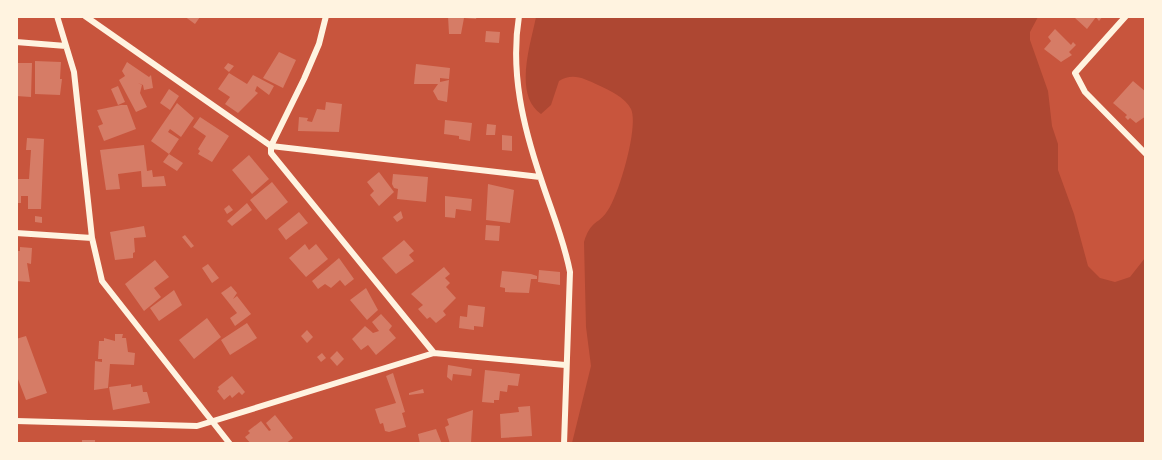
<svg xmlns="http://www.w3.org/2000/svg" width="1162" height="460" font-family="Helvetica,sans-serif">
	<rect width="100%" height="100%" fill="#c8553d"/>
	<path fill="#ae4732" d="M536 17H1038L1030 32V40L1048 91 1052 126 1058 144V170L1074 214 1088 266 1100 278 1115 282 1130 277 1145 258V443H572L591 366 586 327 584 242C591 219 599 225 608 210 619 194 639 126 631 109 625 97 609 90 598 85 585 79 573 72 559 81L551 105 541 114C513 95 531 43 536 17Z"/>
	<path fill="#d67c66" d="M184 16H199L200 17 195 24Z
		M448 16H477L476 19 464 18 461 34H449Z
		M1077 16H1103L1099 21 1096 17 1087 29 1075 18Z
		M1055 29 1071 45 1073 42 1076 45 1069 52 1072 55 1061 62 1044 49 1051 41 1048 37Z
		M486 31 500 32 499 43 485 42Z
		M279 52 296 60 283 88 263 78Z
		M35 61 61 62 60 79H62L60 95 35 94Z
		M127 62 149 77 151 75 153 88 144 90 143 85 138 83 142 85 140 93 147 107 136 112 119 80 125 76 122 71Z
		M16 63H32L31 97 16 96Z
		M228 63 234 66 229 72 224 68Z
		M416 64 450 68 449 79 440 78V82L449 80 447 102 438 100 433 91 438 84H414Z
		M229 73 247 84 253 75 274 86 269 95 257 86 255 91 258 93 238 113 225 104 230 97 218 89Z
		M1133 81 1146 92V116L1136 123 1130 118 1128 120 1125 117 1127 115 1113 103Z
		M118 86 125 102 118 105 111 89Z
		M169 89 179 96 170 110 160 103Z
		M326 102 342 104 339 132 298 131 299 117 308 118 307 121 312 122 317 109 325 110Z
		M177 103 194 118 181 137 170 129 168 132 179 139 169 154 183 163 177 171 163 162 169 154 151 141Z
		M121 105H127L136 129 104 141 98 126 103 124 97 110Z
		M200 117 229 136 212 162 198 154 200 151 198 149 206 136 193 127Z
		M445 120 472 123 470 141 459 139V136L444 134Z
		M487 124 496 125 495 135H486Z
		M502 135 512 136V151L502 150Z
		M27 138 44 139 41 209H28V196H21V203H16V179H29L31 150H26Z
		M144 145 147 171 152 170 153 177 164 176 166 186 142 187 141 171 118 174 120 189 106 190 100 150Z
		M249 155 269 179 252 194 232 170Z
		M379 172 394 192 379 206 370 195 374 191 367 182Z
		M393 174 428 177 426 202 397 199 398 189 394 188 392 184Z
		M272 182 288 202 266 220 250 200Z
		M488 184 514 190 510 223 486 220Z
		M445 196 472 199 471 211 456 209 455 218 445 217Z
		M247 203 252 210 232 226 227 221Z
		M229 205 233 210 227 214 224 209Z
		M401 211 403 218 397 222 393 217Z
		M299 212 308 223 286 240 278 229Z
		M35 216 42 217V223L35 222Z
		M486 225 500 226 499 241 485 240Z
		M144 226 146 237 134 238 135 252 133 253V258L115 260 110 232Z
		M185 235 194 246 191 248 182 237Z
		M404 240 414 251 409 255 414 261 396 274 382 258Z
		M305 244 309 250 316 244 328 259 306 277 289 258Z
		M20 247 32 248 31 264 27 263 30 282 16 281V251H20Z
		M339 258 354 279 345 286 340 280 331 288 325 284 318 289 312 281Z
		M155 260 169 277 154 288 161 297 144 311 125 284Z
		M208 264 219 278 212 283 202 268Z
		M444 267 450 274 445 278 450 283 446 287 456 298 443 311 446 315 436 323 430 317 427 319 418 309 423 305 411 294Z
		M539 270 560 272V285L538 282Z
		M502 271 531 274 537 276V279H531L529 293 505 292V288L500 287Z
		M231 286 237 293 233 299 237 296 251 314 235 326 230 318 237 313 221 293Z
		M366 288 378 310 367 320 350 300Z
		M174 290 182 305 159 321 150 308Z
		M468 305 485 307 483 327 474 326V330L459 328 460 316 467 317Z
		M381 314 392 326 389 330 396 338 376 355 368 345 361 350 352 339 365 326 373 333 379 331 372 322Z
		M207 318 221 337 194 359 179 340Z
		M247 323 257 338 230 355 221 340Z
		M307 330 313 337 307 343 301 336Z
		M115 334H123L122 338H126L128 352 135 353 134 365 110 364 108 388 94 390 95 361 102 362V359H98L99 341H104V338L115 341Z
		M26 336 47 393 26 400 16 374V339Z
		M337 351 344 359 337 366 330 358Z
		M322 353 326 358 321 362 317 357Z
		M448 365 472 369 471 376 453 374 452 381 447 377Z
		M485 370 520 374 518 386 508 385 507 392 500 391 499 400H494V403L482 402Z
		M393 373 405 412 402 413 406 427 389 432 385 431 383 423 380 424 375 409 396 403 386 376Z
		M232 376 245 392 242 395 239 392 232 398 230 395 224 400 217 391 219 389 218 387Z
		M131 384V387L142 385 143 392H147L150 403 113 410 109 387Z
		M423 389 424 393 409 395V393Z
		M530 406 532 436 501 438 500 414 519 412 518 407Z
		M473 410 471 443 450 444 445 427 449 425 447 419Z
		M275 415 293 438 285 444H251L245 437 250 433 248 431 261 421 269 431 271 430 266 423Z
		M436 429 442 444H420L418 434Z
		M82 440H95V444H82Z"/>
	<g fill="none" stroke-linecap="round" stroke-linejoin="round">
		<path stroke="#fff3e0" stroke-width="6" d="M57 16 74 72 92 238 102 281 230 444
			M85 16 271 146 540 177
			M326 16 319 44 304 79 271 146V153L434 353
			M519 16C510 72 523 126 541 179 551 210 564 240 570 272L564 444
			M1126 16 1075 73 1085 92 1146 154
			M16 42 66 46
			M16 233 92 238
			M16 421 197 426 434 353 565 365"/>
	</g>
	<rect width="1162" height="460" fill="none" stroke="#fff3e0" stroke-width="36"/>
</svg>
